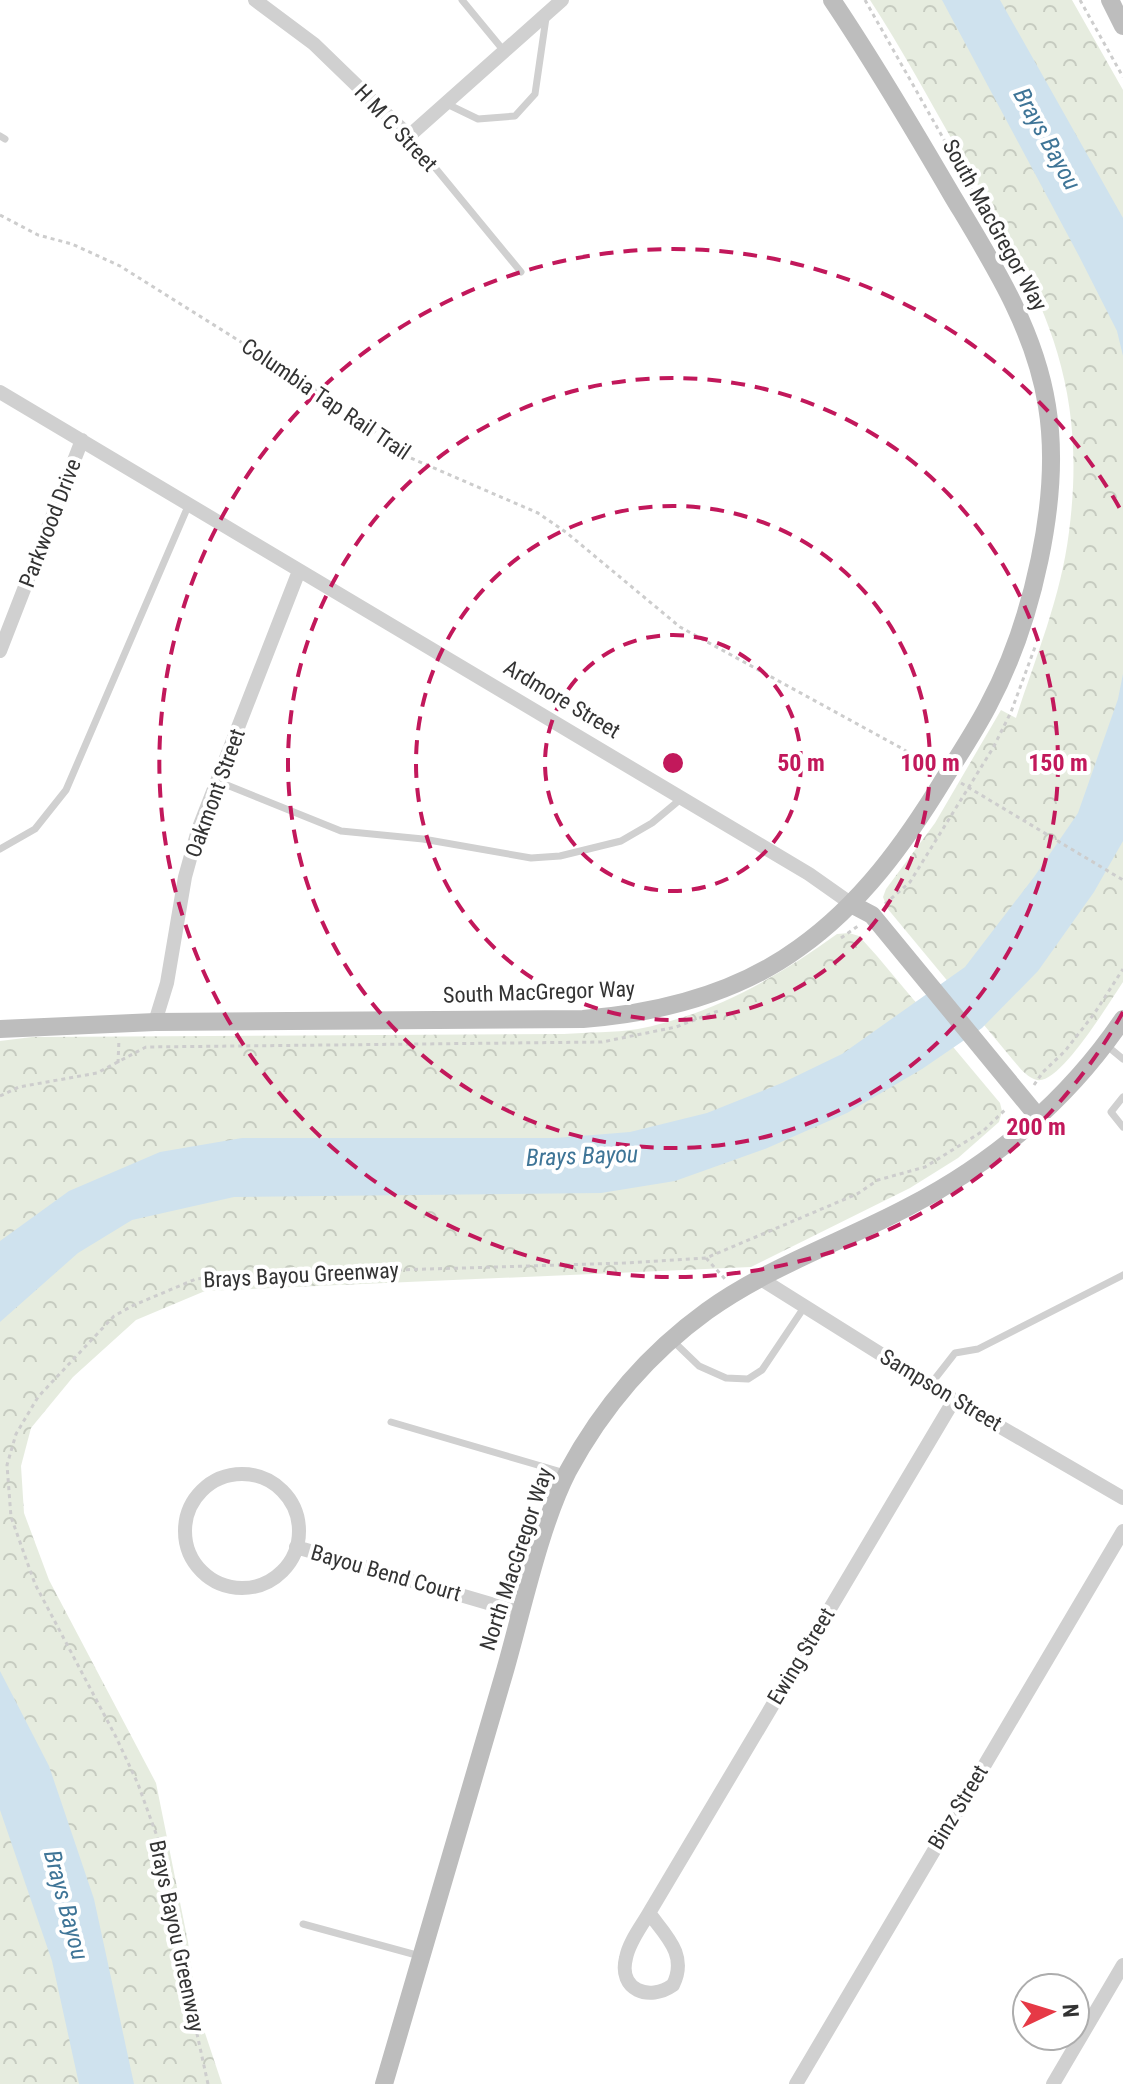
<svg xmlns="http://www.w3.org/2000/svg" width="1123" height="2084" font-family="'Roboto Condensed',sans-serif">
	<defs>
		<pattern id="forest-crowns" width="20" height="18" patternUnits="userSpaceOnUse" patternTransform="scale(2)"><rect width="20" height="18" fill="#e6ecdf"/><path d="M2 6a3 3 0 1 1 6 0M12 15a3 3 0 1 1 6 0" fill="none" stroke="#c6cbc0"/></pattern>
	</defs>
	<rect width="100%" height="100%" fill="#fff"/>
	<path fill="url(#forest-crowns)" d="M870 0H1072L1123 90V982C1110 1001 1060 1085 1037 1080 1027 1078 1019 1067 1013 1060L887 908 883 897 886 889 935 823 1001 710 1016 718C1036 656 1061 597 1069 532 1090 370 1035 286 959 152 930 101 902 49 870 0Z
		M849 933 859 936 877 956 1000 1103 1002 1111 999 1122 958 1158 910 1188 751 1267 205 1291 136 1320 73 1377 31 1428 21 1466 24 1513 49 1580 156 1783 188 1942 197 2009 222 2084H0V1041L32 1037 564 1034C588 1032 614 1033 638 1029 711 1015 778 977 837 934Z"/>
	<path fill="#cfe2ee" d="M942 0H1000L1123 218V356L1117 331 1079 256Z
		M1123 674V841L1094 892 1038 971 982 1028 922 1069 847 1113 765 1149 675 1181 601 1193 234 1197 132 1220 78 1253 0 1322V1241L69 1191 160 1152 242 1138H556L630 1132 707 1113 782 1083 842 1054 965 967 1034 877 1078 813 1118 699Z
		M0 1671 49 1766 94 1899 134 2084H79L52 1961 0 1810Z"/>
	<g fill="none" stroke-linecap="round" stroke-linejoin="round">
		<path stroke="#cdcdcd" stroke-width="3" stroke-dasharray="4 4" stroke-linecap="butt" d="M865 0 999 237
			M1080 0 1123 77
			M0 215 38 235 72 244 120 266 335 401 406 456 538 513 567 533 680 627 903 749 930 767
			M1015 264 1024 282
			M961 783 1123 880
			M885 904 910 882 993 748 1011 712 1035 647
			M841 938 858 926
			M118 1063 119 1039
			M1034 1085 1043 1072 1065 1051 1094 1014 1123 969
			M0 1096 19 1087 97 1073 146 1047 602 1042 676 1027 718 1011
			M706 1258 725 1279
			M208 2084 185 1979 175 1902 158 1839 138 1784 116 1737 35 1584 11 1517 7 1465 16 1434 38 1397 114 1316 134 1305 196 1279 233 1275 626 1263 706 1258 857 1194 878 1180 925 1167 983 1131 1007 1108"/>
		<path stroke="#d0d0d0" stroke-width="7" d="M462 0 504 51
			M447 104 478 119 515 116 535 94 546 18
			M0 136 5 139
			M409 136 521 272
			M217 781 341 831 423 839 531 858 560 856 621 841 652 823 682 798
			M0 849 35 829 66 790 189 504
			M1106 1045 1123 1059
			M1123 1097 1111 1112 1123 1127
			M672 1340 699 1366 726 1378 748 1379 762 1370 805 1306
			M930 1385 955 1353 978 1349 1123 1275
			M391 1422 565 1473
			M303 1924 420 1956"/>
		<path stroke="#d0d0d0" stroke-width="14" d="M255 0 314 44 409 136 562 0
			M0 392 809 874 853 905
			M0 651 82 440
			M155 1022 167 983 185 877 198 830 299 571
			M761 1279 954 1400 1123 1498
			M185 1531a57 57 0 1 1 114 0a57 57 0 1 1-114 0Z
			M296 1547 522 1613
			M649 1913C666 1936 688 1955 673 1985 649 2002 618 1990 626 1958 629 1942 641 1927 649 1913L954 1400
			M796 2084 1123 1531
			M1053 2084 1123 1965"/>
		<path stroke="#bdbdbd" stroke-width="18" d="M1110 0 1123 26
			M853 905 872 915 1039 1118
			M0 1029 155 1022 583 1019C660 1013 736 994 799 948 861 904 905 843 944 779 959 755 975 731 988 706 1032 624 1062 497 1047 406 1035 329 992 262 953 197 914 130 875 64 832 0
			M384 2084C424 1948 464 1811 504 1674 522 1612 539 1528 568 1471 602 1408 649 1353 707 1311 768 1267 842 1242 908 1207 994 1163 1069 1099 1123 1019"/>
	</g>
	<g fill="none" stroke="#c2185b" stroke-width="4" stroke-dasharray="14 10">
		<circle cx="673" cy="763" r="128"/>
		<circle cx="673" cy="763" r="257"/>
		<circle cx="673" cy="763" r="385"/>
		<path d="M1123 1012A514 514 0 1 1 1123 514"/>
	</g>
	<g text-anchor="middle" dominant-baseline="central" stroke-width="8" stroke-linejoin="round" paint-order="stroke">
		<g font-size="22" fill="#333" stroke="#fff">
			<text transform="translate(396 128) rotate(47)">H M C Street</text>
			<text transform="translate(995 225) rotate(61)">South MacGregor Way</text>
			<text transform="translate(326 399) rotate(34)">Columbia Tap Rail Trail</text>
			<text transform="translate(50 523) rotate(-69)">Parkwood Drive</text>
			<text transform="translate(562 699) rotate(31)">Ardmore Street</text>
			<text transform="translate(215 793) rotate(-70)">Oakmont Street</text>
			<text transform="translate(539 992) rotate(-2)">South MacGregor Way</text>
			<text transform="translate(301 1275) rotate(-3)">Brays Bayou Greenway</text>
			<text transform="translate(941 1390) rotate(31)">Sampson Street</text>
			<text transform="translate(516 1559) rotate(-72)">North MacGregor Way</text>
			<text transform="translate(386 1573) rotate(16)">Bayou Bend Court</text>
			<text transform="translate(801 1656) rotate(-59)">Ewing Street</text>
			<text transform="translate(958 1807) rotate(-59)">Binz Street</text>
			<text transform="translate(177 1936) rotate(78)">Brays Bayou Greenway</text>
		</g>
		<g font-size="24" font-style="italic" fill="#3f7597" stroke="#fff">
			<text transform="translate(1047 139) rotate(61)">Brays Bayou</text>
			<text transform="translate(582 1156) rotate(-2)">Brays Bayou</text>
			<text transform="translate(66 1905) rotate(75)">Brays Bayou</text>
		</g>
	</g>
	<circle cx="673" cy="763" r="12" fill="#c2185b" stroke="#fff" stroke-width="4"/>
	<g font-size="24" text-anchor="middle" font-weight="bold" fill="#c2185b" stroke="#fff" stroke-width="8" stroke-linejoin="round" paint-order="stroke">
		<text x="801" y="771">50 m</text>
		<text x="930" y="771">100 m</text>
		<text x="1058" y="771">150 m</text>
		<text x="1036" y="1135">200 m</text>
	</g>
	<g transform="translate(1051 2012) rotate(86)"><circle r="38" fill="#ffffff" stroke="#adadad" stroke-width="2"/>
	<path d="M0-6L14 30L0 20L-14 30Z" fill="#e63946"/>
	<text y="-12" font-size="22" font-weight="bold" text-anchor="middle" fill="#333333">N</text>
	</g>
</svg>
